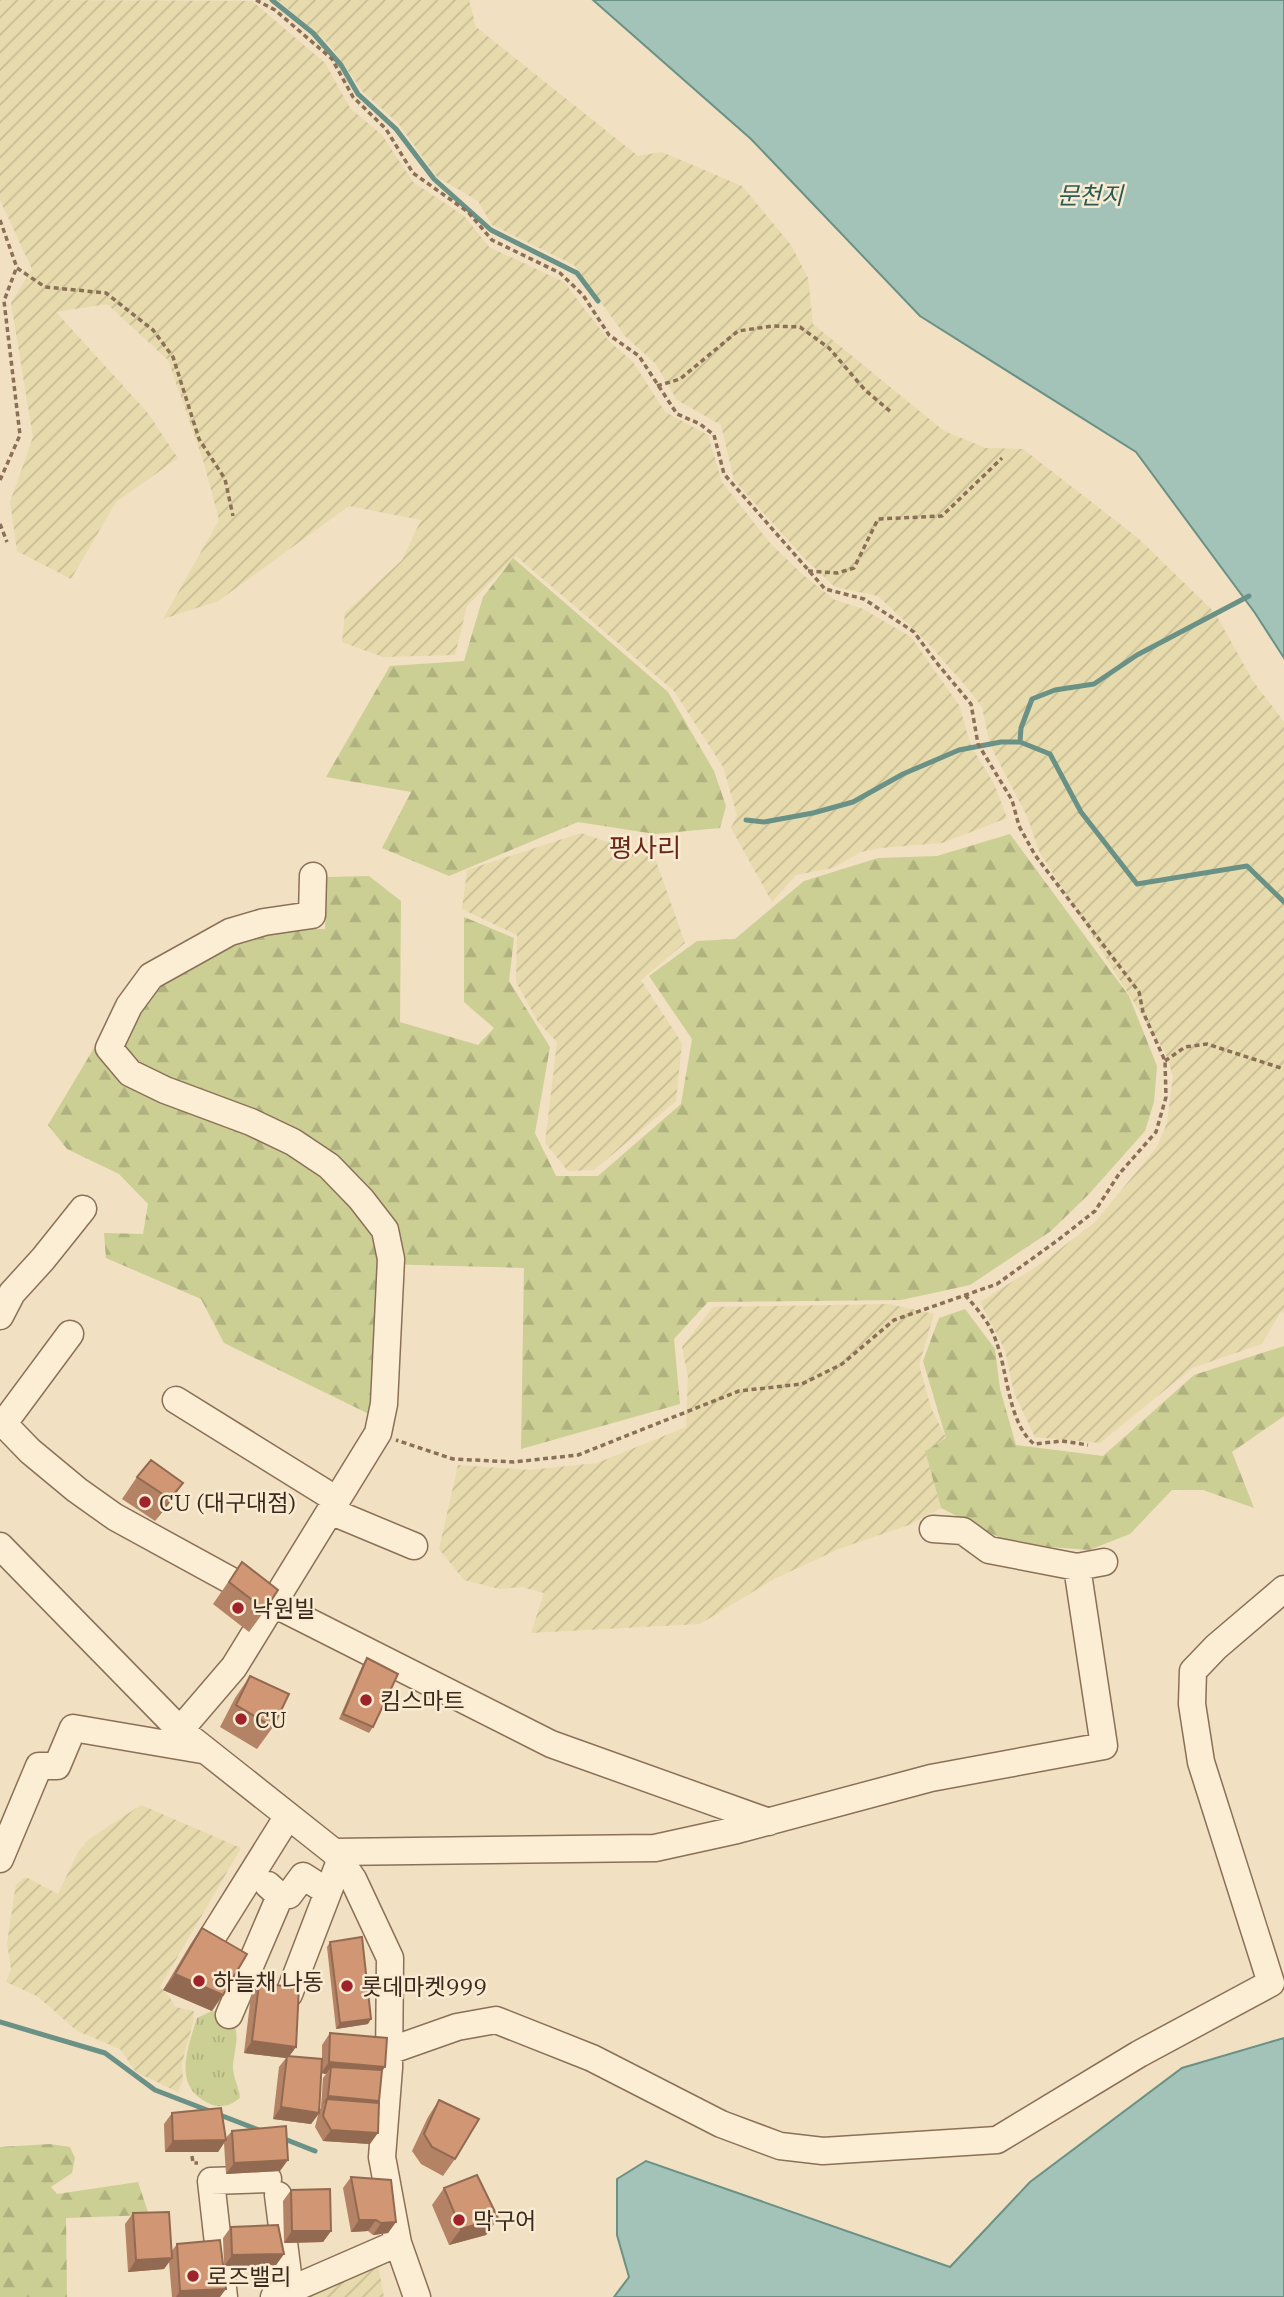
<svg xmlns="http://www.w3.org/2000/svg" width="1284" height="2297" font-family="'IBM Plex Serif','Noto Sans KR',serif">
	<defs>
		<pattern id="farmland-furrows" width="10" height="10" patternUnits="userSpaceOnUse" patternTransform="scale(1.75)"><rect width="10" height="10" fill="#e7dbad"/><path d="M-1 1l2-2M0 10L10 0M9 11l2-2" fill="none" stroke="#c7bc94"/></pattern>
		<pattern id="grass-tufts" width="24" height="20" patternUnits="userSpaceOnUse" patternTransform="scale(1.75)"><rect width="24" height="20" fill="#cbcf94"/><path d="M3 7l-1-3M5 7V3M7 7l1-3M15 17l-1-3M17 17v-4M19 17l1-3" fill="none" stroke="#afb27f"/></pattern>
		<pattern id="forest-firs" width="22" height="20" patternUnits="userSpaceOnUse" patternTransform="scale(1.75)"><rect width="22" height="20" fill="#cbcf94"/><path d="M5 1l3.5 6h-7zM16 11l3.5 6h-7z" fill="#afb27f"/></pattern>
	</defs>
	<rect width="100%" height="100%" fill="#f1e0c1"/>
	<path fill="url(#farmland-furrows)" d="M0 0 252 1 325 63 350 108 382 135 413 182 464 216 489 247 564 282 610 342 633 362 665 412 708 435 722 482 770 543 802 574 835 600 863 609 911 637 959 705 971 746 994 784 1007 818 942 843 881 848 861 852 833 868 796 875 772 902 731 828 737 815 723 767 674 691 516 556 467 606 455 655 383 657 342 642 345 613 402 560 421 520 349 506 218 601 163 619 219 520 204 463 168 360 107 304 56 312 147 412 178 458 116 502 71 579 17 551 10 502 33 437 11 303 32 269 0 200Z
		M278 0H469L476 27 638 156 662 152 742 186 791 245 808 278 813 324 944 431 986 448 1023 449 1138 538 1215 613 1253 681 1284 722V1312L1280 1313 1262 1344 1192 1368 1100 1443 1035 1437 1014 1393 1005 1350 980 1302 1042 1263 1095 1222 1157 1147 1167 1123 1173 1076 1165 1052 1039 851 1027 816 990 745 982 707 965 685 925 640 878 596 835 587 805 559 734 480 721 425 677 400 655 363 626 337 574 265 492 225 478 201 437 177 398 123 363 92 330 45Z
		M581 833 655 858 685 943 641 980 682 1043 676 1101 594 1170 568 1171 545 1143 557 1042 538 1022 516 982 517 935 462 909 467 870Z
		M889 1304 934 1314 919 1365 931 1408 946 1438 925 1451 941 1508 909 1525 841 1548 774 1579 700 1624 531 1633 544 1593 522 1587 500 1589 464 1580 439 1549 458 1465 529 1470 597 1463 686 1427 688 1378 682 1347 713 1307Z
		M141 1805 241 1848 160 1987 169 1996 175 2007 194 2011 193 2023 182 2063 183 2080 178 2092 136 2072 120 2049 77 2031 37 1996 6 1982 11 1969 7 1943 16 1884 26 1877 58 1894 78 1852 89 1839Z
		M378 2265 384 2297H283Z"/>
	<path fill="url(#grass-tufts)" d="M212 2011 225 2012C243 2031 235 2042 233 2065 232 2075 239 2087 240 2098 231 2105 222 2109 210 2104 172 2087 187 2050 197 2018Z"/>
	<path fill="url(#forest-firs)" d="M513 558 668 692 714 771 726 806 720 828 655 834 578 822 449 876 382 848 411 792 326 777 390 666 464 661 483 597Z
		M1010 834 1129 996 1157 1066 1154 1102 1145 1131 1089 1194 1051 1231 970 1285 901 1300 708 1302 674 1339 680 1404 521 1449 524 1268 380 1264 373 1416 224 1343 201 1299 106 1258 104 1233 143 1234 148 1204 119 1174 67 1149 48 1125 137 976 151 996C185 964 227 936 275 929 291 926 309 929 325 929L327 877 369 876 401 901 400 1022 478 1045 494 1028 464 1002V917L514 938 509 981 550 1047 535 1133 556 1176H598L681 1104 692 1039 649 976 697 941 735 939 804 881 878 858 937 856Z
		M965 1309 995 1349 1000 1389 1016 1445 1103 1456 1194 1375 1284 1346V1416L1232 1452 1254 1508 1203 1490H1172L1130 1534 1089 1550 1012 1544 941 1508 925 1451 946 1438 923 1361 939 1318Z
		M50 2144 70 2147 75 2158 72 2173 51 2187 57 2194 138 2182 149 2215 66 2218 67 2297H0V2147Z"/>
	<path fill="#a4c3b8" stroke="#6a9186" stroke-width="2" d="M593 0H1284V658L1255 613 1136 452 920 316 751 139Z
		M1284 2038V2297H614L629 2277 617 2235V2179L646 2161 950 2267 1030 2182 1182 2068Z"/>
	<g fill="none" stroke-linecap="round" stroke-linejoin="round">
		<path stroke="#6a9186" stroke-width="5" d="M272 0 313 33 341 65 358 94 396 129 434 179 491 230 577 273 598 301
			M1020 742 1021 728 1032 699 1055 690 1094 684 1137 655 1249 596
			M746 820 764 822 813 813 853 802 903 774 959 750 1001 742H1020L1050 754 1081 812 1137 884 1247 866 1284 902
			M0 2022 105 2053 155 2090 259 2130
			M282 2138 315 2151"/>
		<g stroke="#8b7057" stroke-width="29">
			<path id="minor" d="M0 1316 12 1293 43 1259 83 1209
				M176 1400 337 1500
				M0 1420 30 1451 77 1490 115 1517 272 1603 551 1744 769 1822
				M4 1423 70 1334
				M330 1511 414 1546
				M933 1529 963 1531 989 1550 1077 1567 1104 1562
				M0 1546 180 1730 334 1852 353 1879 390 1958 389 2068 382 2157 398 2243 417 2297
				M180 1730 234 1667 378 1433 384 1404 391 1259 385 1230 361 1199 329 1166 293 1142 251 1122 165 1090 130 1073 109 1048 129 1006 151 976 230 932 264 922 312 915 313 876
				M334 1852 655 1848 737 1830 931 1778 1104 1746 1077 1567
				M0 1859 39 1766H57L73 1728 202 1750
				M268 1885 280 1896 289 1895 303 1876 328 1892
				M203 1952 288 1816
				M289 1994 340 1861
				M229 2015 280 1896
				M389 2051 457 2027 496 2020 592 2058 721 2124 780 2146 823 2151 997 2140 1139 2054 1271 1983 1201 1762 1192 1704 1193 1671 1216 1647 1284 1589
				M278 2195 290 2290
				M224 2297 211 2181 268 2179
				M274 2297 398 2243"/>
		</g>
		<path stroke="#8b7057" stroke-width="3.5" stroke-dasharray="5 3.5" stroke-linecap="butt" d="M256 0 275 10 332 59 353 97 386 129 413 173 468 212 492 240 560 273 583 295 609 335 639 356 677 414 700 424 714 435 724 474 825 589 864 599 914 632 936 662 971 704 978 744 1012 800 1019 826 1035 855 1139 992 1143 1012 1165 1061 1166 1097 1156 1132 1119 1174 1095 1211 1058 1240 997 1284 894 1320 842 1364 802 1384 739 1391 578 1455 514 1462 453 1459 396 1440
			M0 220 17 268 45 287 106 293 153 330 173 357 199 439 225 479 233 516
			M657 386 680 379 738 331 772 326 800 327 829 348 865 390 891 412
			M0 480 20 435 4 301 16 269
			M0 524 7 542
			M808 571 837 573 854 568 878 519 942 516 1002 458
			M1165 1061 1185 1047 1207 1044 1284 1069
			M965 1295C978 1310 990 1323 996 1341 1008 1372 1008 1423 1034 1444L1062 1441 1088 1445
			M192 2156 193 2163H198"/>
		<use href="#minor" stroke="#fbeed4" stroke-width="26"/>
	</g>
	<path fill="#b48264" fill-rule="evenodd" d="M137 1477 183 1483 155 1521 122 1499Z
		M242 1562 265 1610 249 1632 213 1604Z
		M367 1658 373 1727 369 1733 339 1719 363 1664Z
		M250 1676 273 1727 257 1749 220 1727 235 1698Z
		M202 1928 212 2011 163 1990 190 1945Z
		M330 1942 368 2024 336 2029 327 1947Z
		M259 1984 296 2047 289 2056 322 2059V2045L330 2033 382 2071 379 2101 378 2103 370 2144 323 2141 315 2127 318 2115 311 2124 273 2119 279 2067 286 2058 244 2053 251 1995ZM321 2073 326 2074 323 2078 321 2108 319 2110Z
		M439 2100 455 2159 443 2176 421 2164 412 2151 428 2117Z
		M172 2113 225 2139 232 2131 280 2171 226 2174 224 2143 218 2152H165L164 2124Z
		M351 2177 396 2222 388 2233 373 2235 368 2231 351 2232 343 2188Z
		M444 2188 498 2218 486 2235 449 2245 432 2205Z
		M291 2190 331 2231 323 2242 284 2243 283 2201Z
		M133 2213 171 2252 177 2244 220 2297H172L169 2262 164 2269 128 2272 125 2224Z
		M231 2227 284 2254 276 2265 224 2266 223 2238Z"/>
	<path fill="#926a51" d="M183 1483 168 1505 155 1521 170 1499Z
		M175 1974 223 1995 212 2011 163 1990Z
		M371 2019 368 2024 336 2029 340 2023Z
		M252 2041 296 2047 288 2058 287 2056 286 2058 244 2053Z
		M329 2062 385 2067 377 2079 331 2067 326 2074 321 2073Z
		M328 2096 379 2101 371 2112 327 2099 320 2107Z
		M281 2107 319 2113 311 2124 273 2119Z
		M331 2130 378 2133 370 2144 323 2141Z
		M226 2140 218 2152H165L173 2141Z
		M288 2160 280 2171 226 2174 234 2163Z
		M498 2218 486 2235 449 2245 461 2229Z
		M359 2220H376L368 2231 351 2232Z
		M396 2222 388 2233 373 2235 381 2223Z
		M292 2231H331L323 2242 284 2243Z
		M284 2254 276 2265 224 2266 232 2255Z
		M172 2258 164 2269 128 2272 136 2260Z
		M226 2289 220 2297H176L180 2291Z"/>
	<path fill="#d19774" stroke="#926a51" stroke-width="2" d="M151 1460 183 1483 170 1499 137 1477Z
		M242 1562 278 1590 265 1610 229 1582Z
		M367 1658 398 1674 373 1727 343 1714Z
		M250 1676 289 1694 273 1727 236 1705Z
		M202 1928 247 1954 223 1995 175 1974Z
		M362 1937 371 2019 340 2023 330 1942Z
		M259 1984 299 1987 296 2047 252 2041Z
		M330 2033 387 2038 385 2067 329 2062Z
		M287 2056 322 2059 319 2113 281 2107Z
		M331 2067 382 2070 379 2101 328 2096Z
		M327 2099 379 2103 378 2133 331 2130 323 2116Z
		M439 2100 479 2119 455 2159 432 2147 424 2134Z
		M221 2108 226 2140 173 2141 172 2113Z
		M286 2126 288 2160 234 2163 232 2131Z
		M477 2175 498 2218 461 2229 444 2188Z
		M351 2177 391 2180 396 2222 381 2223 376 2220H359Z
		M330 2189 331 2231H292L291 2190Z
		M169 2212 172 2258 136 2260 133 2213Z
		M278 2225 284 2254 232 2255 231 2227Z
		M220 2240 226 2289 180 2291 177 2244Z"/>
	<g fill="#9e232a" stroke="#f8ebd1" stroke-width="2.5">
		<circle cx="145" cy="1502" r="7"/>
		<circle cx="238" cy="1608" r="7"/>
		<circle cx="366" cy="1700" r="7"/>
		<circle cx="241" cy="1719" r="7"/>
		<circle cx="199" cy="1981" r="7"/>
		<circle cx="347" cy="1986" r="7"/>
		<circle cx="459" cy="2220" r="7"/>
		<circle cx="193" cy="2276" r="7"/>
	</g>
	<g text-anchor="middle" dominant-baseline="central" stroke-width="5" stroke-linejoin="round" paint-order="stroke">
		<g font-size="23" fill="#3a291c" stroke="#f8ebd1" text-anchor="start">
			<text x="159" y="1502">CU (대구대점)</text>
			<text x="252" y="1608">낙원빌</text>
			<text x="380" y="1700">킴스마트</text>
			<text x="255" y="1719">CU</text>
			<text x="213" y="1981">하늘채 나동</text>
			<text x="361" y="1986">롯데마켓999</text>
			<text x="473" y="2220">막구어</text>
			<text x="207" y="2276">로즈밸리</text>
		</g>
		<g font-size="24" font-style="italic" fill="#2b5b55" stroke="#f8ebd1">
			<text x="1090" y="195">문천지</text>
		</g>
		<g font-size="26" fill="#692619" stroke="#f8ebd1">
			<text x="645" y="847">평사리</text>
		</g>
	</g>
</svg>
